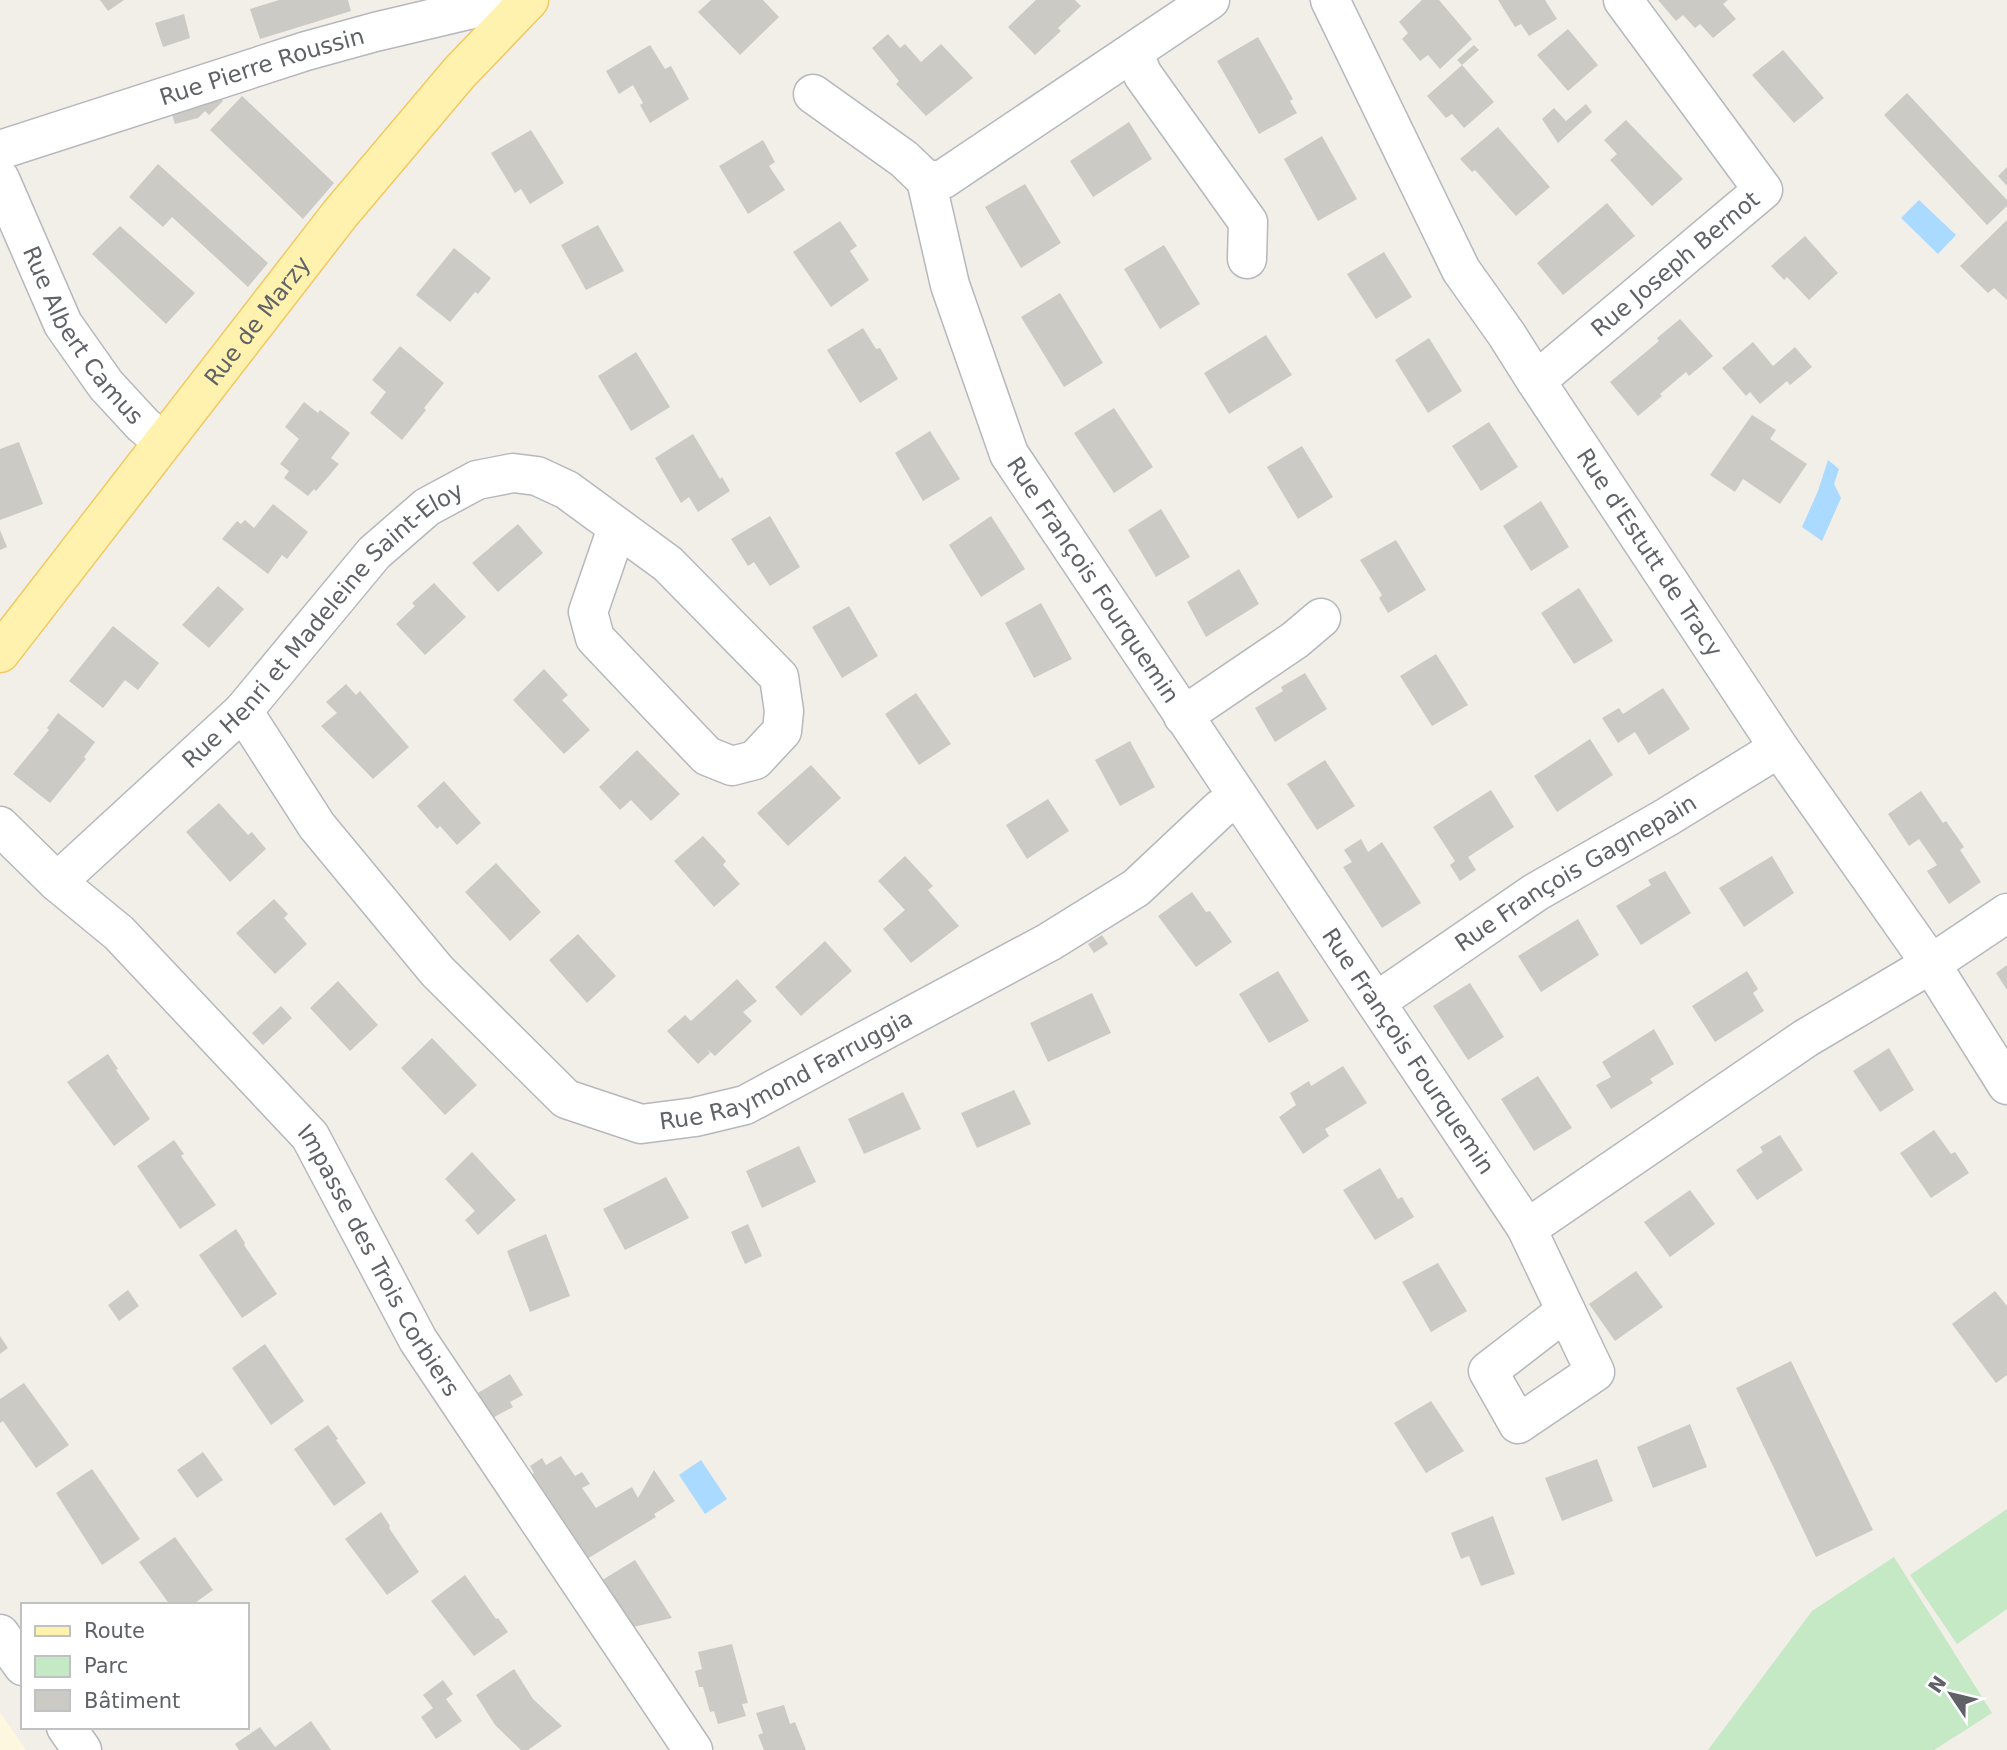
<svg xmlns="http://www.w3.org/2000/svg" width="2007" height="1750" font-family="'DejaVu Sans',sans-serif">
	<rect width="100%" height="100%" fill="#f1efe8"/>
	<path fill="#fef7e0" d="M0 1712 26 1750H0Z"/>
	<path fill="#c5e8c5" d="M2007 1509V1609L1957 1644 1910 1575Z
		M1894 1557 1992 1713 1934 1750H1708L1812 1611Z"/>
	<path fill="#aadaff" d="M1919 200 1956 235 1938 254 1901 218Z
		M1828 460 1839 469 1834 484 1841 498 1822 541 1802 527 1818 491Z
		M701 1460 727 1499 705 1514 679 1475Z"/>
	<path fill="#cccac5" d="M100 0H124L108 11Z
		M279 0H348L351 11 260 39 250 9Z
		M711 0H763L779 17 740 55 698 12Z
		M1036 0H1075L1081 6 1058 28 1061 31 1035 55 1008 27Z
		M1422 0H1439L1472 39 1440 69 1428 55 1420 61 1402 39 1408 33 1399 22Z
		M1498 0H1545L1557 19 1529 36 1521 24 1515 27Z
		M1658 0H1728L1723 4 1736 19 1713 38 1700 24 1695 28 1683 15 1676 21Z
		M184 14 190 38 163 47 155 23Z
		M1568 29 1598 65 1568 91 1537 55Z
		M888 34 900 48 905 44 921 62 941 44 973 78 926 116 896 84 899 81 872 48Z
		M1258 37 1293 99 1290 101 1297 113 1259 134 1217 61Z
		M650 45 665 69 671 66 689 99 650 123 640 105 643 103 633 85 619 94 606 71Z
		M1474 45 1479 50 1462 65 1457 60Z
		M1783 50 1824 98 1794 123 1752 75Z
		M1462 65 1494 102 1464 128 1452 114 1446 118 1427 96Z
		M1907 93 2007 200V206L1987 225 1884 115Z
		M216 94 223 101 209 115 205 111 198 118 175 124 170 108Z
		M242 96 334 183 303 219 210 130Z
		M1586 104 1592 112 1558 143 1542 119 1554 108 1566 121Z
		M1626 120 1683 179 1652 206 1610 160 1617 154 1604 140Z
		M1129 122 1152 159 1093 197 1070 161Z
		M1498 127 1550 187 1516 216 1475 170 1472 172 1460 159Z
		M531 130 564 183 530 204 521 189 515 193 491 153Z
		M1322 136 1357 199 1318 221 1284 159Z
		M763 140 775 162 769 166 785 190 748 214 719 166Z
		M158 164 268 263 248 287 172 217 163 227 129 197Z
		M2007 167V186L1998 176Z
		M1025 184 1061 243 1021 268 985 207Z
		M1607 203 1635 236 1563 295 1537 263Z
		M2007 220V300L1994 288 1988 293 1960 266Z
		M840 221 857 246 850 251 869 280 831 307 793 252Z
		M598 225 624 271 586 290 561 245Z
		M120 226 195 293 166 324 92 254Z
		M1805 236 1838 273 1809 300 1787 277 1784 280 1771 266Z
		M1164 245 1200 304 1160 329 1124 269Z
		M454 248 491 278 478 294 475 292 450 322 416 295Z
		M1384 252 1412 297 1376 319 1347 274Z
		M1060 293 1103 363 1064 387 1021 317Z
		M1680 319 1713 356 1689 376 1686 372 1660 394 1662 396 1638 416 1610 382 1659 341 1657 338Z
		M863 328 876 349 880 348 898 379 860 403 827 350Z
		M1266 335 1292 375 1229 414 1204 373Z
		M1429 338 1462 391 1428 413 1395 360Z
		M1753 342 1773 366 1795 347 1812 367 1790 385 1787 381 1760 404 1750 392 1746 396 1722 368Z
		M400 346 444 383 424 408 426 410 402 440 370 413 386 392 372 380Z
		M636 352 670 407 631 431 598 376Z
		M304 402 318 413 320 410 350 433 331 458 339 464 316 491 314 489 308 496 284 478 289 471 280 464 299 439 285 427Z
		M1114 408 1153 467 1114 493 1074 433Z
		M1752 415 1776 430 1770 439 1807 464 1780 504 1743 479 1735 492 1710 475Z
		M1489 422 1518 467 1481 491 1452 446Z
		M930 431 960 479 923 501 895 453Z
		M693 434 720 479 722 477 730 491 698 512 689 497 681 503 655 458Z
		M19 442 43 504 0 520V449Z
		M1302 446 1333 497 1298 519 1267 467Z
		M1541 501 1569 547 1531 571 1503 526Z
		M273 504 308 532 287 559 282 555 268 574 222 539 237 521 241 524 245 520 254 528Z
		M1161 509 1190 557 1156 577 1128 530Z
		M770 516 800 567 770 586 754 562 748 566 731 539Z
		M991 516 1025 569 981 597 949 545Z
		M518 524 543 553 498 592 472 563Z
		M0 530 7 547 0 550Z
		M1396 540 1426 590 1388 613 1379 598 1382 595 1360 560Z
		M1239 569 1259 604 1206 637 1187 602Z
		M434 583 466 617 425 655 396 624 415 606 412 603Z
		M218 586 244 609 209 648 182 625Z
		M1579 588 1613 641 1574 664 1541 613Z
		M1041 603 1072 659 1034 678 1005 623Z
		M849 606 878 656 842 678 812 627Z
		M113 626 159 663 138 690 125 680 103 708 69 681Z
		M1436 654 1468 705 1432 726 1400 676Z
		M544 669 568 695 562 700 590 730 564 754 513 700Z
		M1305 673 1327 709 1275 742 1255 708 1283 691 1281 687Z
		M346 684 356 695 360 691 409 747 373 779 321 726 337 713 326 702Z
		M1663 688 1690 729 1649 755 1635 732 1618 743 1602 718 1619 708 1623 714Z
		M916 693 951 744 919 765 885 714Z
		M58 713 95 742 84 757 86 759 50 803 13 774 49 730 47 728Z
		M1590 739 1613 775 1557 812 1534 776Z
		M1130 741 1155 787 1120 806 1095 760Z
		M637 750 680 794 651 821 631 800 620 810 599 787Z
		M1325 760 1355 806 1317 830 1287 784Z
		M811 765 841 798 788 846 757 813Z
		M444 781 481 823 457 845 440 826 437 829 417 806Z
		M1491 790 1514 827 1468 857 1476 870 1460 881 1450 865 1455 861 1433 827Z
		M1921 791 1943 823 1946 821 1964 847 1960 850 1981 882 1949 904 1927 871 1937 865 1919 839 1909 846 1888 814Z
		M1048 799 1069 831 1027 859 1006 825Z
		M219 803 248 835 252 832 266 849 230 882 186 832Z
		M703 836 726 861 723 865 740 884 714 907 674 861Z
		M1361 839 1368 852 1382 842 1421 903 1382 928 1343 867 1352 862 1344 850Z
		M905 856 933 886 928 890 959 926 911 963 883 929 905 910 878 881Z
		M1772 856 1794 893 1744 927 1719 888Z
		M496 863 541 912 510 941 465 892Z
		M1665 871 1691 913 1641 945 1616 906 1651 885 1648 880Z
		M1192 892 1206 912 1210 911 1232 942 1196 967 1158 916Z
		M274 899 288 914 284 918 307 944 275 974 236 933Z
		M1578 919 1599 955 1541 992 1518 956Z
		M578 934 616 976 587 1003 549 960Z
		M1102 935 1108 944 1094 953 1088 944Z
		M825 941 852 971 801 1016 775 987Z
		M2007 965V990L1996 973Z
		M1278 971 1309 1021 1269 1043 1239 994Z
		M1747 971 1758 989 1753 993 1764 1011 1715 1042 1692 1006Z
		M737 979 757 1001 743 1012 752 1021 715 1056 707 1049 710 1053 698 1064 667 1031 685 1015 691 1021Z
		M338 981 378 1025 350 1051 310 1008Z
		M1470 983 1504 1037 1468 1060 1433 1006Z
		M1092 993 1111 1033 1048 1062 1030 1023Z
		M281 1006 292 1018 263 1045 252 1033Z
		M1654 1029 1674 1064 1650 1079 1653 1083 1611 1109 1596 1085 1611 1077 1602 1062Z
		M432 1038 477 1085 445 1115 401 1068Z
		M1889 1048 1914 1090 1880 1112 1853 1071Z
		M108 1054 118 1069 116 1070 150 1119 114 1146 67 1082Z
		M1343 1066 1367 1103 1325 1129 1329 1136 1303 1154 1279 1117 1296 1105 1290 1093 1309 1081 1311 1086Z
		M1538 1076 1572 1128 1534 1151 1501 1099Z
		M1014 1090 1031 1124 977 1148 961 1113Z
		M903 1092 921 1129 864 1154 848 1119Z
		M1934 1130 1951 1154 1955 1152 1969 1173 1931 1198 1900 1153Z
		M1780 1135 1803 1170 1757 1200 1736 1170 1763 1152 1760 1147Z
		M174 1140 184 1154 181 1156 216 1205 180 1229 137 1166Z
		M799 1146 816 1182 762 1208 746 1171Z
		M472 1152 516 1200 478 1235 465 1220 475 1211 445 1179Z
		M1380 1168 1398 1199 1402 1197 1414 1217 1375 1240 1343 1190Z
		M666 1177 689 1218 625 1250 603 1209Z
		M1690 1190 1715 1224 1670 1257 1644 1222Z
		M748 1224 762 1256 745 1264 731 1232Z
		M236 1229 245 1243 244 1245 277 1294 242 1318 199 1255Z
		M546 1234 570 1296 530 1312 507 1251Z
		M1438 1263 1467 1311 1431 1332 1402 1282Z
		M1636 1271 1663 1307 1615 1341 1589 1304Z
		M128 1290 139 1306 119 1321 108 1305Z
		M1995 1291 2007 1306V1375L1996 1383 1952 1324Z
		M0 1336 8 1348 0 1354Z
		M265 1344 304 1401 271 1425 232 1368Z
		M1791 1361 1873 1530 1816 1557 1736 1388Z
		M510 1374 523 1395 510 1402 513 1407 487 1421 471 1397Z
		M24 1383 69 1445 36 1468 3 1421 0 1423V1399Z
		M1431 1401 1464 1451 1426 1473 1394 1423Z
		M1690 1424 1707 1467 1653 1488 1637 1447Z
		M328 1425 338 1439 336 1440 366 1483 334 1506 294 1449Z
		M203 1452 223 1480 197 1498 177 1470Z
		M561 1456 575 1476 582 1472 590 1484 582 1488 596 1508 632 1487 638 1498 654 1470 675 1501 654 1514 656 1517 587 1559 531 1475 534 1473 530 1466 542 1458 546 1465Z
		M1597 1459 1613 1501 1562 1521 1545 1478Z
		M92 1469 140 1539 102 1565 56 1493Z
		M381 1512 390 1526 389 1528 419 1572 387 1595 345 1539Z
		M1493 1516 1515 1574 1481 1586 1469 1556 1461 1559 1451 1533Z
		M175 1537 213 1590 192 1605H170L139 1562Z
		M635 1560 672 1618 629 1628 599 1582Z
		M465 1575 496 1619 498 1618 508 1632 474 1656 431 1601Z
		M732 1644 748 1703 742 1704 746 1716 718 1724 714 1711 710 1712 703 1687H699L695 1671 702 1669 698 1652Z
		M514 1669 533 1699 562 1726 528 1750H521L495 1725 476 1695Z
		M443 1680 453 1694 446 1699 462 1721 436 1739 421 1717 433 1708 423 1695Z
		M784 1705 790 1724 795 1722 806 1750H764L758 1735 763 1733 756 1713Z
		M311 1721 331 1750H239L235 1744 260 1727 275 1747Z"/>
	<g fill="none" stroke-linecap="round" stroke-linejoin="round">
		<g stroke="#b5b8bc" stroke-width="41">
			<g id="minor">
				<path id="s1" d="M1210 0 942 180H926L950 285 1009 454 1526 1227 1595 1372 1518 1424 1488 1371 1566 1311"/>
				<path id="s2" d="M1330 0 1461 270 1507 335 1536 381 1779 748 1931 964 2007 1085"/>
				<path d="M1133 53 1143 75 1248 222 1247 259"/>
				<path d="M813 94 904 159 926 180"/>
				<path id="s3" d="M0 150 306 51 375 32 489 5 527 2"/>
				<path id="s4" d="M0 179 63 324 106 385 143 425 163 442"/>
				<path id="s5" d="M1536 381 1763 190 1623 0"/>
				<path id="s6" d="M243 711 317 826 437 971 566 1099 641 1124 695 1117 745 1105 1049 942 1136 888 1220 809 1238 799"/>
				<path d="M1183 716 1295 640 1321 618"/>
				<path id="s7" d="M0 826 57 882 119 933 310 1136 418 1340 693 1750"/>
				<path id="s8" d="M57 882 243 711 374 553 427 507 477 480 513 473 537 476 567 490 668 564 779 677 784 711 782 731 755 760 732 766 707 756 595 638 588 612 617 528"/>
				<path id="s9" d="M1376 1002 1536 892 1667 817 1779 748"/>
				<path d="M1526 1227 1541 1219 1806 1038 1931 964 2007 913"/>
				<path d="M0 1634 23 1666"/>
				<path d="M66 1727 82 1750"/>
			</g>
		</g>
		<g stroke="#f2c960" stroke-width="41">
			<g id="major">
				<path id="s10" d="M0 653 340 214 459 73 529 0"/>
			</g>
		</g>
		<use href="#minor" stroke="#fff" stroke-width="38"/>
		<use href="#major" stroke="#fff2af" stroke-width="38"/>
	</g>
	<g text-anchor="middle" dominant-baseline="central" stroke-width="7" stroke-linejoin="round" paint-order="stroke">
		<g font-size="23" fill="#5f6368" stroke="#fff">
			<text stroke="none"><textPath href="#s3" startOffset="275">Rue Pierre Roussin</textPath></text>
			<text stroke="none"><textPath href="#s5" startOffset="182">Rue Joseph Bernot</textPath></text>
			<text stroke="none"><textPath href="#s10" startOffset="420">Rue de Marzy</textPath></text>
			<text stroke="none"><textPath href="#s4" startOffset="178">Rue Albert Camus</textPath></text>
			<text stroke="none"><textPath href="#s2" startOffset="640">Rue d'Estutt de Tracy</textPath></text>
			<text stroke="none"><textPath href="#s1" startOffset="777">Rue François Fourquemin</textPath></text>
			<text stroke="none"><textPath href="#s8" startOffset="371">Rue Henri et Madeleine Saint-Eloy</textPath></text>
			<text stroke="none"><textPath href="#s9" startOffset="238">Rue François Gagnepain</textPath></text>
			<text stroke="none"><textPath href="#s1" startOffset="1344">Rue François Fourquemin</textPath></text>
			<text stroke="none"><textPath href="#s6" startOffset="742">Rue Raymond Farruggia</textPath></text>
			<text stroke="none"><textPath href="#s7" startOffset="581">Impasse des Trois Corbiers</textPath></text>
		</g>
	</g>
	<rect x="21" y="1603" width="228" height="126" fill="#ffffff" stroke="#bfc1c3" stroke-width="2"/>
	<rect x="35" y="1626" width="35" height="10" fill="#fff2af" stroke="#bfc1c3" stroke-width="2"/>
	<text x="84" y="1638" font-size="21" fill="#5f6368">Route</text>
	<rect x="35" y="1656" width="35" height="21" fill="#c5e8c5" stroke="#bfc1c3" stroke-width="2"/>
	<text x="84" y="1673" font-size="21" fill="#5f6368">Parc</text>
	<rect x="35" y="1690" width="35" height="21" fill="#cccac5" stroke="#bfc1c3" stroke-width="2"/>
	<text x="84" y="1708" font-size="21" fill="#5f6368">Bâtiment</text>
	<g transform="translate(1951 1694) rotate(305)" stroke="#ffffff" stroke-width="5" paint-order="stroke">
	<path d="M0-5L12 26L0 18L-12 26Z" fill="#5f6368"/>
	<text y="-10" font-size="19" font-weight="bold" text-anchor="middle" fill="#5f6368">N</text>
	</g>
</svg>
